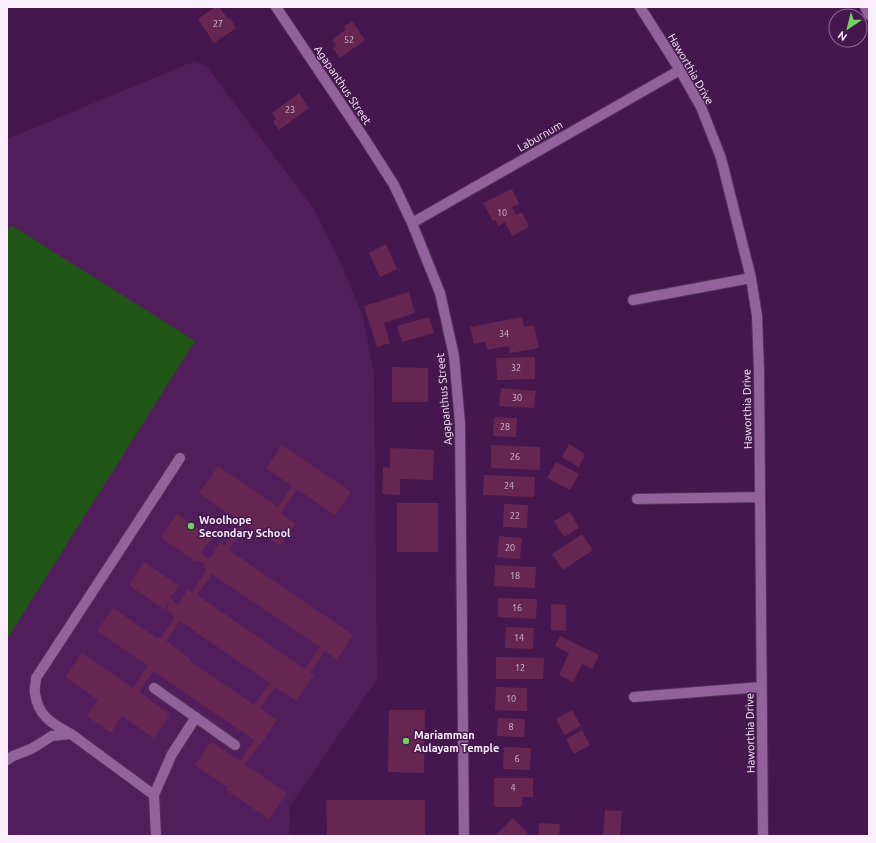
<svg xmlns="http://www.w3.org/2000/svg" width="876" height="843" font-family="Ubuntu,sans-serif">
	<rect width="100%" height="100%" fill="#45174e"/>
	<path fill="#511e5b" d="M195 61 207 67 313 208 341 264 362 314 374 373 377 679 290 806 289 836H7V139Z"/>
	<path fill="#1f5515" d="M11 225 195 341 7 639V232Z"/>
	<path fill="#652752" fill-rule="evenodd" d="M215 7H219L228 19 230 18 236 28 214 43 198 19Z
		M352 21 365 40 340 58 333 48 336 45 332 40 346 29 344 27Z
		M299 93 309 108 279 130 273 122 276 119 272 113Z
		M512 189 519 204 512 207 516 215 522 212 529 227 512 236 505 222 498 226 496 220 493 221 483 203Z
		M386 244 397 269 380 277 369 253Z
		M409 292 415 313 384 323 390 343 377 347 364 306Z
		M429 317 434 333 402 342 397 326Z
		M522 317 524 327 534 325 539 348 510 353 509 346 487 350 485 342 474 344 470 327Z
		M535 357V379L497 380 496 358Z
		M392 367 428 368V402H392Z
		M501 388 536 391 534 408 499 406Z
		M494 417 517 418 516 437 493 436Z
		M569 444 585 454 579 467 562 457Z
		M282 445 351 492 335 515 297 489 281 513 296 524 280 546 265 535H266L262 532 260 535 246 526 229 550 353 635 337 659 325 651 310 672 314 675 296 701 275 687 260 708 277 720 261 744H260L245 764 287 793 269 819 226 790 228 787 224 785 195 765 211 741 240 761 254 740 153 671 139 692 170 714 154 738 122 716 111 733 87 716 98 700 65 677 82 653 133 688 148 666 97 631 113 608 158 639 160 637 161 638 175 617 171 614 172 613 166 609 169 604 168 603 164 609 129 585 144 562 179 586 170 598 174 600 173 601 178 605 188 589 192 592 207 570 203 567 205 565 198 560 196 562 161 537 177 514 212 538 201 553 209 559 220 543 224 546 241 522 199 493 218 466 278 507 292 486 266 468ZM212 574 320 647 305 669 197 595ZM180 621 270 683 254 705 190 661 191 659 166 641Z
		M491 445 540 447V470L491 468Z
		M390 448 434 450 433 480 400 479V495L382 494 383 467 390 468Z
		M556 462 579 474 570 490 547 478Z
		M484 475 535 477 534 497 483 495Z
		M397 503H438V552H397Z
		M504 504 528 505 527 528 503 527Z
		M570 512 579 528 564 537 554 521Z
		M582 534 593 550 563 570 552 554Z
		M499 536 522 538 520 559 497 557Z
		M495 565 536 567 535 588 494 586Z
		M498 598 537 599 536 619 498 617Z
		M551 604 566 605V631L551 630Z
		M506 627 534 628 533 649 505 648Z
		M560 636 599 655 592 669 582 664 573 682 559 675 569 653 555 646Z
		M496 657 544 658 543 679H496Z
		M496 687 527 688V711L495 710Z
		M389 710H425L424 773 388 772Z
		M572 710 581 726 565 735 556 719Z
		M498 718 525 719 524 737 497 736Z
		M582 730 590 745 574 754 566 739Z
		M504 747 531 748 530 770 503 769Z
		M494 778H533V797H522V807H494Z
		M326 800H425V836H327Z
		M605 810 622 811 620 836H603Z
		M513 818 528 833 525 836H495Z
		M539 823 560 824 559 836H538Z"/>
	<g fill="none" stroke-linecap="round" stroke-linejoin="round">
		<g stroke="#54305a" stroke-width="12">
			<path id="minor" d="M276 7 364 138 394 185 412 223 440 293 454 356 460 423 464 836
				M640 7 680 70 701 107 721 158 751 278 757 316 759 370 763 836
				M865 7 869 15
				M412 223 680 70
				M633 300 751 278
				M637 499 760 497
				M154 688 235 745
				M634 697 761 687
				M71 734C53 724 38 717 35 693 34 689 36 683 36 678L180 458
				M7 760 13 756 31 749 52 736 71 734 154 795
				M156 836 154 795 172 754 196 717"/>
		</g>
		<use href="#minor" stroke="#93629d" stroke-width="10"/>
	</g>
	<g fill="#70d35f" stroke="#45174e" stroke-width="1.5">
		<circle cx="191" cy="526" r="4"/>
		<circle cx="406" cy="741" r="4"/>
	</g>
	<g text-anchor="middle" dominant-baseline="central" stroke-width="3" stroke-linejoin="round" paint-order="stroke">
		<g font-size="9" fill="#d5bcd2">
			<text x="218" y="24">27</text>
			<text x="349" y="40">52</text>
			<text x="290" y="110">23</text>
			<text x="502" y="213">10</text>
			<text x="504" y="334">34</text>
			<text x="516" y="368">32</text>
			<text x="517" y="398">30</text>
			<text x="505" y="427">28</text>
			<text x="515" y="457">26</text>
			<text x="509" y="486">24</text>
			<text x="515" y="516">22</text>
			<text x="510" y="548">20</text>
			<text x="515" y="576">18</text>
			<text x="517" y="608">16</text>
			<text x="519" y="638">14</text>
			<text x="520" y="668">12</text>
			<text x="511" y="699">10</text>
			<text x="511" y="727">8</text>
			<text x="517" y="759">6</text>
			<text x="513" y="788">4</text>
		</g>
		<g font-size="11" fill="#faeefc" stroke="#45174e">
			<text transform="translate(691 69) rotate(60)">Haworthia Drive</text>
			<text transform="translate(343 85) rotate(56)">Agapanthus Street</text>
			<text transform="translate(540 136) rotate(-30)">Laburnum</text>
			<text transform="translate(444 399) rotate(-95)">Agapanthus Street</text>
			<text transform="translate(747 409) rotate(-91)">Haworthia Drive</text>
			<text transform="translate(750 733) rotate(-91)">Haworthia Drive</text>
		</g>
		<g font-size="11" font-weight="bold" fill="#faeefc" stroke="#45174e" text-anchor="start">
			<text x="199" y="520">Woolhope<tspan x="199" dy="13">Secondary School</tspan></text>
			<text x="414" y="735">Mariamman<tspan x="414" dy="13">Aulayam Temple</tspan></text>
		</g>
	</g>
	<rect width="876" height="843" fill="none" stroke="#faeefc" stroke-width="16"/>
	<g transform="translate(848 28) rotate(215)"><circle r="19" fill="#45174e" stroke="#8d6d94"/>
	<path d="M0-3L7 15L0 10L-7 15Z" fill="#70d35f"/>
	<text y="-6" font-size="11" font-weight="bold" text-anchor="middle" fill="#faeefc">N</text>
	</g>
</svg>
